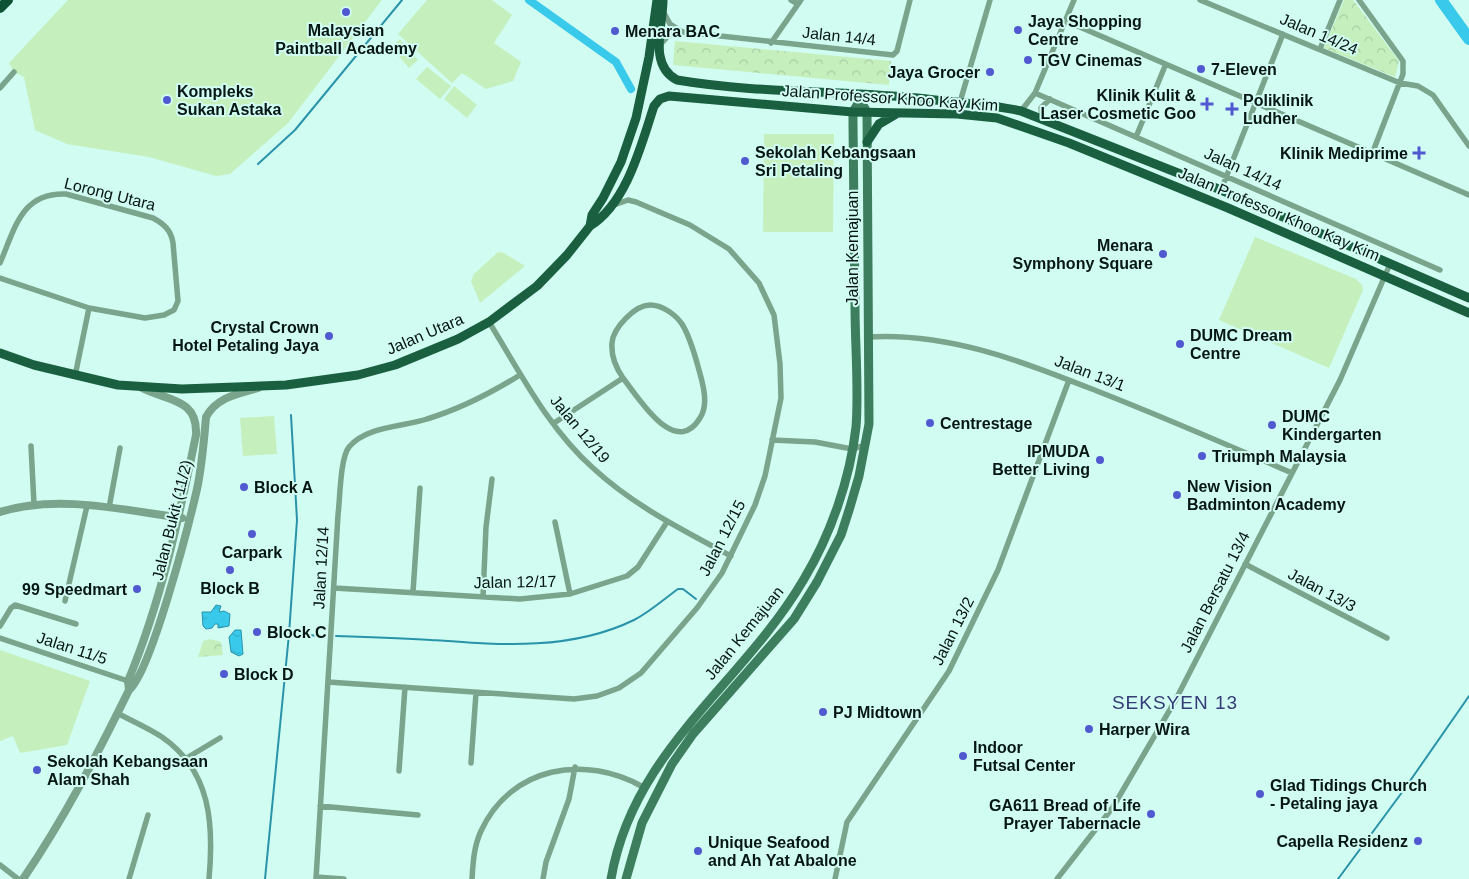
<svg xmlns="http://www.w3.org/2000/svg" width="1469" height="879" font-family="Helvetica,sans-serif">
	<defs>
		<pattern id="park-crowns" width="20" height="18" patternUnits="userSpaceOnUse" patternTransform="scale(1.25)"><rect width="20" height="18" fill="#c5f0bd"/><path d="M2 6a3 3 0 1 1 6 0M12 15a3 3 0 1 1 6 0" fill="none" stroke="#a8cda2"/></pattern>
		<pattern id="water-ripples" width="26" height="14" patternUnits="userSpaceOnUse" patternTransform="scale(1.25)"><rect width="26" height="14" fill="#38c9eb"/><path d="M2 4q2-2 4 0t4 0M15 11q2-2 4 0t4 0" fill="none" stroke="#30acc9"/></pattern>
	</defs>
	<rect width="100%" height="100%" fill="#d1fcf2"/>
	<path fill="#c5f0bd" d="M68 0H382L288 123 230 174 216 176 149 157 67 144 35 130 24 77 14 72 9 63Z
		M427 0H492L512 15 494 43 521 62 513 81 486 89 462 73 452 83 398 34Z
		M400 39 418 60 409 68 391 47Z
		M427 67 451 86 440 99 416 79Z
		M454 86 477 105 467 118 444 99Z
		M764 134H834L833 232H763Z
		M1255 237 1356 279 1362 285 1363 290 1329 368 1219 320Z
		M498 252 504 253 525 266 480 303 471 281 474 274Z
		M274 416 277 454 243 456 240 418Z
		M0 650 90 681 67 745 20 753 13 736 0 741Z"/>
	<path fill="url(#park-crowns)" d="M1344 0H1353L1399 61 1395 77 1324 48Z
		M675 41 891 61 889 85 673 65Z
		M210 639 221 642 223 655 198 657 203 641Z"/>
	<path fill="url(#water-ripples)" stroke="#2993aa" d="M216 605 221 606 219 612 224 611 230 614 229 626 218 628V624H215L212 628 206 629 203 626 202 612H211Z
		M235 630H241L243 654 239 656 231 652 229 637Z"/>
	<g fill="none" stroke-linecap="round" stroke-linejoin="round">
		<path stroke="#2993aa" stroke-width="2" d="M258 164 295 130 402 0
			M290 634 323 636
			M336 636C368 637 399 638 431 640 500 645 570 651 634 620 650 612 664 599 678 589H683L696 599
			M265 879 289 634 297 520 291 415
			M1338 879 1403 791 1469 696"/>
		<path stroke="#38c9eb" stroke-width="8" d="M529 0 616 62 631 89"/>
		<path stroke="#38c9eb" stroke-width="12" d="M1441 0 1469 39"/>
		<path stroke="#7aa48c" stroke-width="5.5" d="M791 0 798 4
			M1200 0 1400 83 1418 86 1433 95 1469 146
			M1359 0 1403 61V74L1372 154
			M663 11 670 24 681 31
			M1066 21 1469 195
			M771 43 801 0
			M660 45 669 35 684 32 893 55 897 51 910 0
			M1320 49 1340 0
			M0 88 14 72
			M1035 93 1440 270
			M960 102 990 0
			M1021 111 1035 93 1074 0
			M1042 118 1041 108 1050 99
			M1136 137 1165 66
			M1221 190 1283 34
			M0 263C15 229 21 192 66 194L153 218C164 224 171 230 173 243L178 301 174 310 164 315 145 318 89 308 0 278
			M489 322C520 372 548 428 593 468 634 506 683 530 731 556
			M868 337C949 332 1023 362 1097 391 1163 417 1228 445 1292 473
			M75 376 89 308
			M554 423 623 378C638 397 675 459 700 418 709 405 703 384 699 370 695 355 690 337 682 324 675 314 662 305 650 305 635 305 613 328 612 343 611 356 616 368 623 378
			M772 440 815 442 852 449 866 445
			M31 446 34 504
			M109 508 120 448
			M555 522 570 594
			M1245 564 1387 638
			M334 588 520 599 570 594 627 576 638 567 667 522
			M413 592 420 488
			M483 597 486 527 492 479
			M65 601 87 506
			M0 626 11 608 15 605 76 624
			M0 638 131 682
			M328 682 574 699 597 696 619 688 641 673 697 608 722 573 755 505 765 476 781 398 780 364 774 315 759 283 729 249 690 225 636 202 628 200 614 205
			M117 713C132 721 148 728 162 737 211 771 214 824 209 879
			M185 759 220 738
			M471 763 476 693
			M399 771 405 687
			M320 806 418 815
			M0 865 18 879
			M316 877 344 879
			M129 879 148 815
			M316 879 338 515C340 500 340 458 349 447 366 426 403 427 427 419 460 409 491 393 520 375
			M472 879C473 862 474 846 481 831 511 766 585 754 643 787
			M543 879 546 862 569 799 575 767
			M835 879 847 822 949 671 998 570 1069 380
			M1057 879 1113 807 1175 701 1340 380 1390 264"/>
		<path stroke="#7aa48c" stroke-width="8" d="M0 512C58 494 123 510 182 518
			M129 690 128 681C161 602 179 518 196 435 198 398 167 401 142 388
			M23 879C64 819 97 755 129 690 151 672 189 524 197 489 202 466 204 441 206 417 217 397 238 394 258 388"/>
		<path stroke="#3c7e5d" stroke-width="9" d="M611 879C633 750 742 685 804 579 831 534 850 479 856 427 859 391 855 344 855 306 854 245 854 185 853 124V112L860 100 867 112 869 424 859 476 850 507 841 535 817 582 794 619 693 734 672 764 642 823 626 879"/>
		<path stroke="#195f40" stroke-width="9" d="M663 0C663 26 648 65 677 80 760 94 844 90 927 99 959 103 989 104 1021 111L1221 190 1469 298
			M867 142 879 124 896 114
			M590 226C627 203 641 145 654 106L660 99 669 96 853 112 957 114 997 118 1069 143 1228 208 1469 313
			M0 353 34 365 118 385 182 389 286 385 358 375 395 365 458 339 489 322 537 286 567 255 590 226 592 215 603 198 621 162 636 118 649 57 657 0"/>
		<path stroke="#0e5235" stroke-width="10" d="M0 8 8 0"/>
	</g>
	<g fill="#5159d0" stroke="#d1fcf2" stroke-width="2">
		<circle cx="346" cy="12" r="5"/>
		<circle cx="1018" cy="30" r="5"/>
		<circle cx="615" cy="31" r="5"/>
		<circle cx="1028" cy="60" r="5"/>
		<circle cx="1201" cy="69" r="5"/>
		<circle cx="990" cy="72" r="5"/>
		<circle cx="167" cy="100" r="5"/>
		<path d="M1204.5 96.5h5v5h5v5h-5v5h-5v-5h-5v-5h5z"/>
		<path d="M1229.5 101.5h5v5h5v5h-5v5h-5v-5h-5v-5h5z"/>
		<path d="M1416.5 145.5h5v5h5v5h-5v5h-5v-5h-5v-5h5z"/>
		<circle cx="745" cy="161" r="5"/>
		<circle cx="1163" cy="254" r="5"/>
		<circle cx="329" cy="336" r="5"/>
		<circle cx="1180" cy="344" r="5"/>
		<circle cx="930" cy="423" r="5"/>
		<circle cx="1272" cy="425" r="5"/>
		<circle cx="1202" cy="456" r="5"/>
		<circle cx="1100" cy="460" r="5"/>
		<circle cx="244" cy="487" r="5"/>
		<circle cx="1177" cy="495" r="5"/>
		<circle cx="252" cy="534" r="5"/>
		<circle cx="230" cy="570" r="5"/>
		<circle cx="137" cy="589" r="5"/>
		<circle cx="257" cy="632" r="5"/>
		<circle cx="224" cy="674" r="5"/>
		<circle cx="823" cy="712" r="5"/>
		<circle cx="1089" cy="729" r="5"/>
		<circle cx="963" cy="756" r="5"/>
		<circle cx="37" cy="770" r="5"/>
		<circle cx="1260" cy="794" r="5"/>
		<circle cx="1151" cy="814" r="5"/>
		<circle cx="1418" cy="841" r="5"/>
		<circle cx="698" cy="851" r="5"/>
	</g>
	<g text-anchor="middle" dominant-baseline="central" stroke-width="4" stroke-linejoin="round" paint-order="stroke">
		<g font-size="16" font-weight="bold" fill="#061613" stroke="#d1fcf2" text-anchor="start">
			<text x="1028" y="21">Jaya Shopping<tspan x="1028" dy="18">Centre</tspan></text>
			<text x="346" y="30" text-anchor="middle">Malaysian<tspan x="346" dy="18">Paintball Academy</tspan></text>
			<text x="625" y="31">Menara BAC</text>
			<text x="1038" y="60">TGV Cinemas</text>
			<text x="1211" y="69">7-Eleven</text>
			<text x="980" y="72" text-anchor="end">Jaya Grocer</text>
			<text x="177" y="91">Kompleks<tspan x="177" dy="18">Sukan Astaka</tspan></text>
			<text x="1196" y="95" text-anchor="end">Klinik Kulit &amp;<tspan x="1196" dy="18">Laser Cosmetic Goo</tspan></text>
			<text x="1243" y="100">Poliklinik<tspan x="1243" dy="18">Ludher</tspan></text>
			<text x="755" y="152">Sekolah Kebangsaan<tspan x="755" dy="18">Sri Petaling</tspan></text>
			<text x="1408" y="153" text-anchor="end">Klinik Mediprime</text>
			<text x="1153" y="245" text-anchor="end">Menara<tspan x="1153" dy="18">Symphony Square</tspan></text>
			<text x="319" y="327" text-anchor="end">Crystal Crown<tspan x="319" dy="18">Hotel Petaling Jaya</tspan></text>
			<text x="1190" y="335">DUMC Dream<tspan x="1190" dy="18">Centre</tspan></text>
			<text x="1282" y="416">DUMC<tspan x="1282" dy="18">Kindergarten</tspan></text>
			<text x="940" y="423">Centrestage</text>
			<text x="1090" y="451" text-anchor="end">IPMUDA<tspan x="1090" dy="18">Better Living</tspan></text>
			<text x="1212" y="456">Triumph Malaysia</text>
			<text x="1187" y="486">New Vision<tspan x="1187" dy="18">Badminton Academy</tspan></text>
			<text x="254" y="487">Block A</text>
			<text x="252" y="552" text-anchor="middle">Carpark</text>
			<text x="230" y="588" text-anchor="middle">Block B</text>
			<text x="127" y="589" text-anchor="end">99 Speedmart</text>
			<text x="267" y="632">Block C</text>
			<text x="234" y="674">Block D</text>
			<text x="833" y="712">PJ Midtown</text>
			<text x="1099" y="729">Harper Wira</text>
			<text x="973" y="747">Indoor<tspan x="973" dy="18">Futsal Center</tspan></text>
			<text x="47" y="761">Sekolah Kebangsaan<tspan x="47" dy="18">Alam Shah</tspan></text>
			<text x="1270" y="785">Glad Tidings Church<tspan x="1270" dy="18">- Petaling jaya</tspan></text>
			<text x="1141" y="805" text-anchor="end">GA611 Bread of Life<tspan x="1141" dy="18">Prayer Tabernacle</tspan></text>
			<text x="1408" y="841" text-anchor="end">Capella Residenz</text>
			<text x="708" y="842">Unique Seafood<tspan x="708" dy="18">and Ah Yat Abalone</tspan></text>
		</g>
		<g font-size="16" fill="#061613" stroke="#d1fcf2">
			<text transform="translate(1319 34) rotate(23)">Jalan 14/24</text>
			<text transform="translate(839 36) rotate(6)">Jalan 14/4</text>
			<text transform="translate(890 98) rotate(4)">Jalan Professor Khoo Kay Kim</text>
			<text transform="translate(1243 169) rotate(24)">Jalan 14/14</text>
			<text transform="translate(110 194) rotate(14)">Lorong Utara</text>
			<text transform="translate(1279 214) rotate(23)">Jalan Professor Khoo Kay Kim</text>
			<text transform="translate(852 248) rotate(-90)">Jalan Kemajuan</text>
			<text transform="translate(425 334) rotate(-23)">Jalan Utara</text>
			<text transform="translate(1090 373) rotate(21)">Jalan 13/1</text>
			<text transform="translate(580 429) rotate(50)">Jalan 12/19</text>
			<text transform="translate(172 520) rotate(-76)">Jalan Bukit (11/2)</text>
			<text transform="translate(722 538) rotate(-63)">Jalan 12/15</text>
			<text transform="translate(321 568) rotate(-87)">Jalan 12/14</text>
			<text transform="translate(515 582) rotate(-1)">Jalan 12/17</text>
			<text transform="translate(1322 590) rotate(28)">Jalan 13/3</text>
			<text transform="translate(1215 592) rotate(-63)">Jalan Bersatu 13/4</text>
			<text transform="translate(953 631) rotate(-63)">Jalan 13/2</text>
			<text transform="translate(744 633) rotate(-51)">Jalan Kemajuan</text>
			<text transform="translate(72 648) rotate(18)">Jalan 11/5</text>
		</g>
		<g font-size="19" letter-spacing="1" fill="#333a75" stroke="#d1fcf2">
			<text x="1175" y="702">SEKSYEN 13</text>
		</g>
	</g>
</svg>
